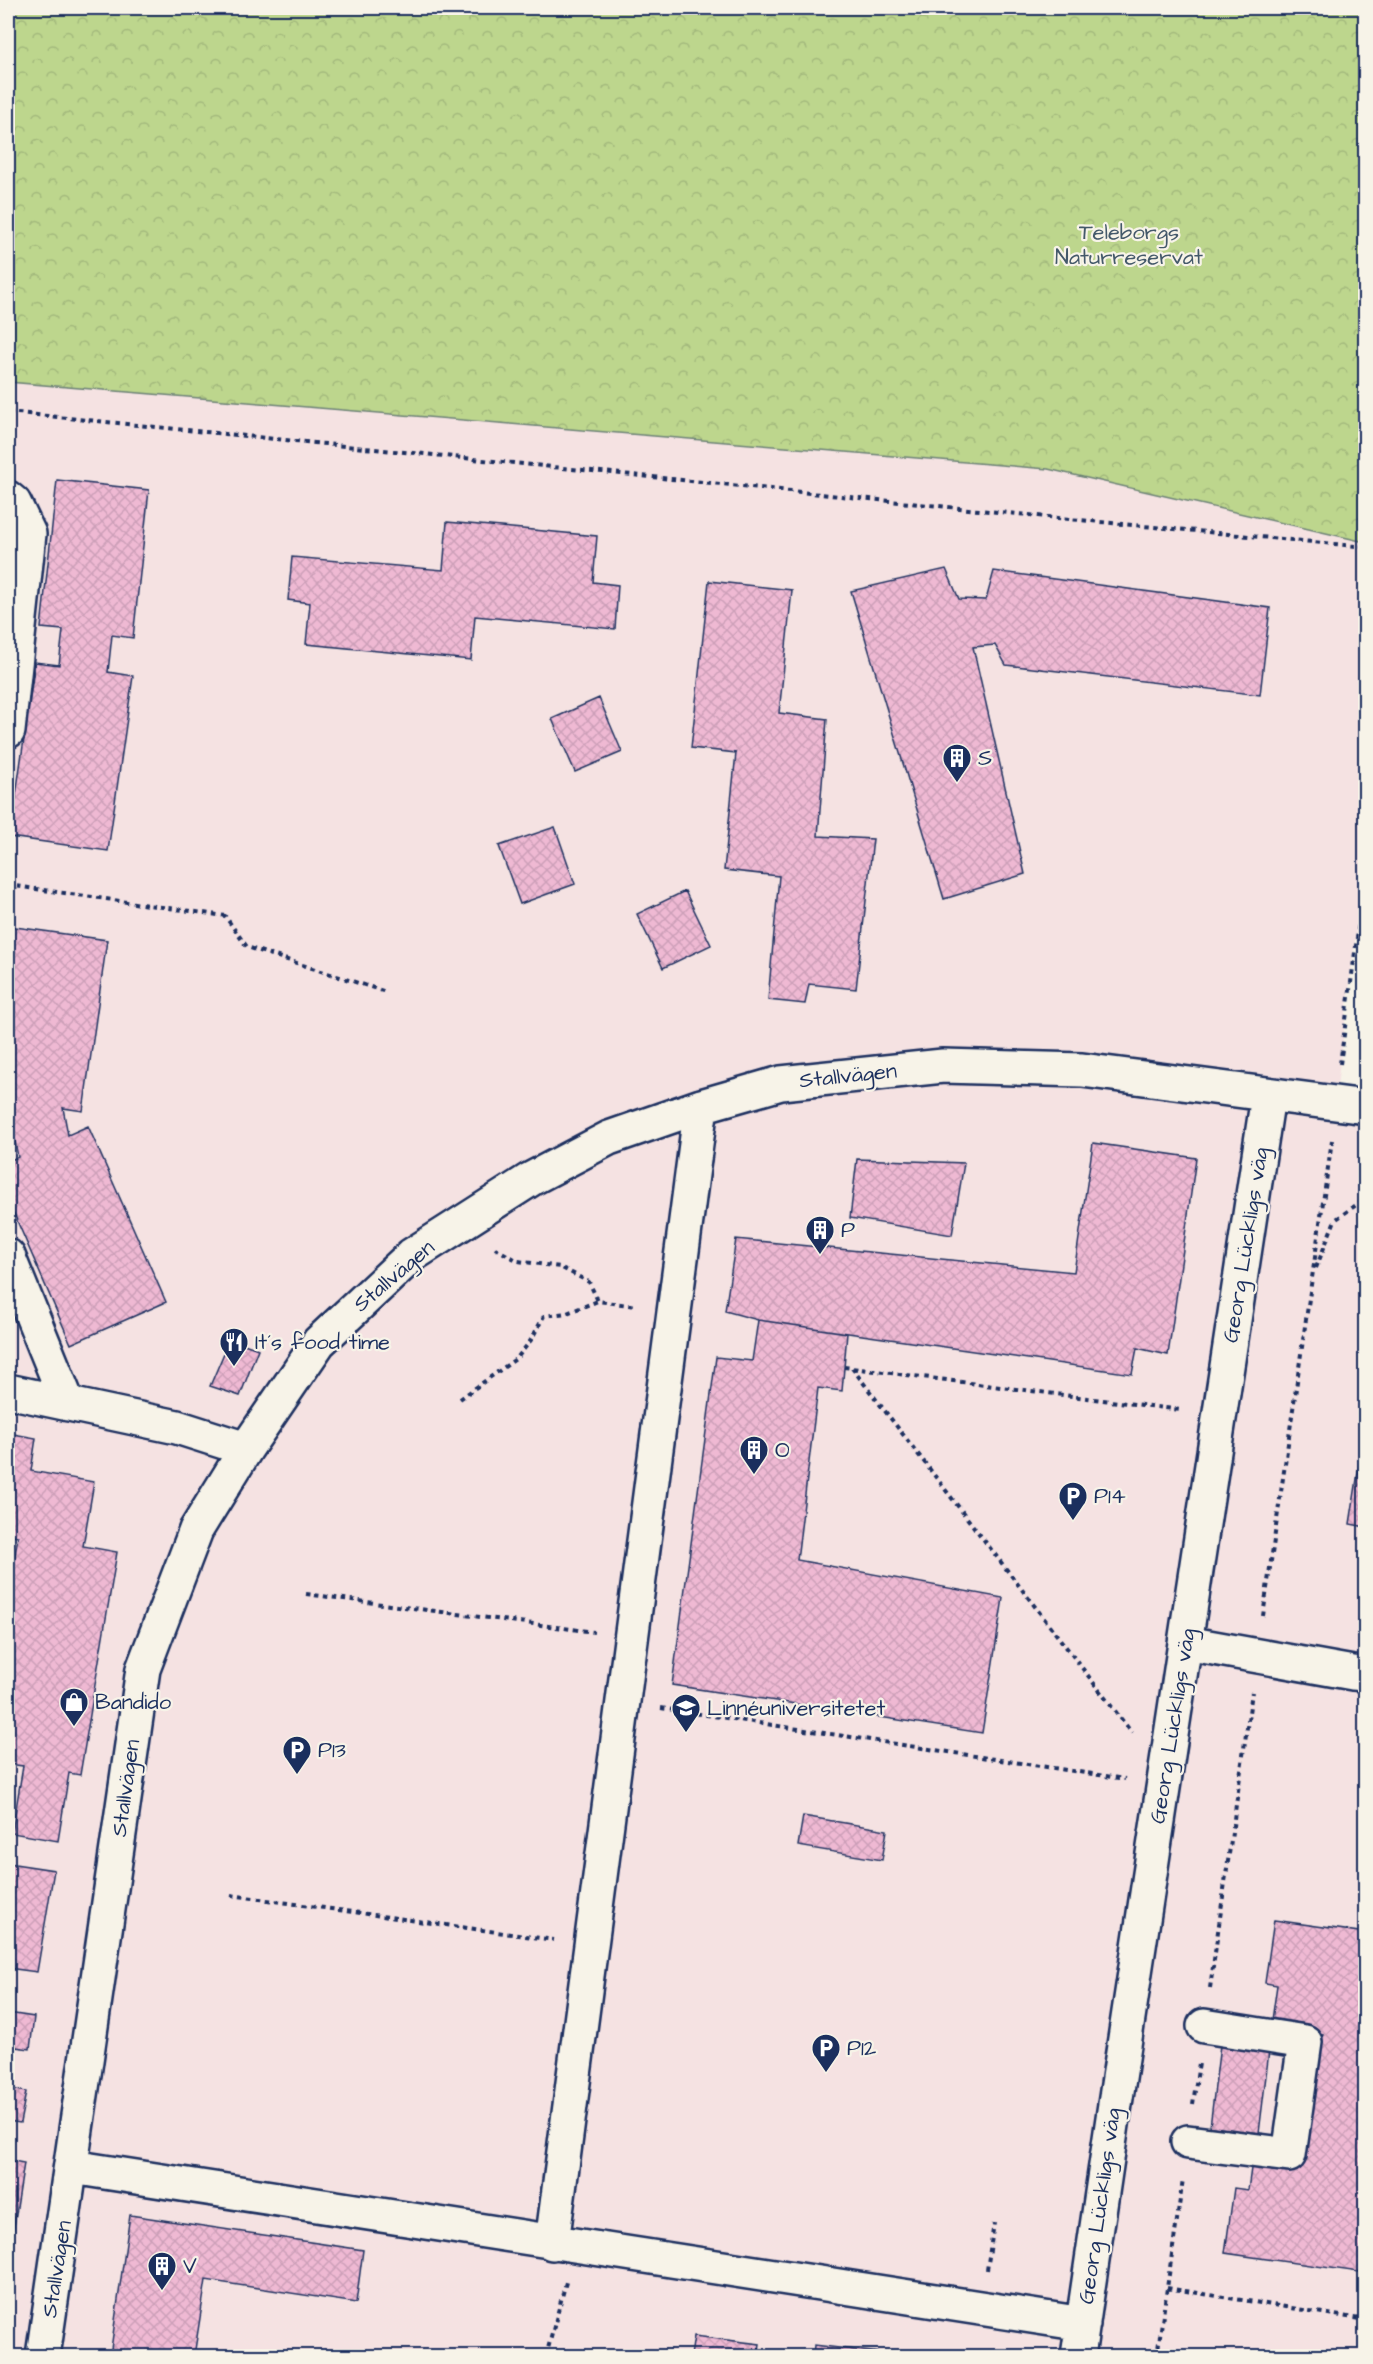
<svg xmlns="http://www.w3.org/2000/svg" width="1373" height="2364" font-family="'Architects Daughter',sans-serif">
	<defs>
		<pattern id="forest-crowns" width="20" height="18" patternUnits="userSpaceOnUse" patternTransform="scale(1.5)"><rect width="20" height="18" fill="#bdd68d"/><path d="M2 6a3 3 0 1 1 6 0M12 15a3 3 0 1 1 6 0" fill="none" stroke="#a2b87c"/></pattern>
		<pattern id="building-cross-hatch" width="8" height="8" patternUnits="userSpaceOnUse" patternTransform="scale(1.5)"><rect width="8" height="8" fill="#efb9d3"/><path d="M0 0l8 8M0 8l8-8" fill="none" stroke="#cc9fb8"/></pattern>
	</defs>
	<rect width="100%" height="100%" fill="#f7f3e8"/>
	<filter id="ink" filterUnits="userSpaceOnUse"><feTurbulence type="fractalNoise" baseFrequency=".0167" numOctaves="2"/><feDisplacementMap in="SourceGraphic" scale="12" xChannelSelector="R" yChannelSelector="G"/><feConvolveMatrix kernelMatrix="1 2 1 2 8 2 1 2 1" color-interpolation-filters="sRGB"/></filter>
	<g filter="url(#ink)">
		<path fill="#f5e2e2" d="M8 382 1048 469 1365 542 1366 850 1335 1103 1366 1112 1365 2356H8Z"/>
		<path fill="url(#forest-crowns)" stroke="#6c8276" stroke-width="1.5" d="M8 8H1365V542L1048 469 8 382Z"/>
		<path fill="url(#building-cross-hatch)" stroke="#1b2f5e" stroke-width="1.5" d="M57 480 149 490 133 638 112 635 108 672 133 676 108 851 10 837 35 662 59 665 63 630 41 628Z
			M447 522 597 536 593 582 618 585 615 629 475 616 471 660 306 644 310 603 288 600 292 557 443 570Z
			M946 569 959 599 986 600 994 571 1270 608 1260 695 1006 665 995 645 973 647 1025 874 944 899 851 591Z
			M709 581 792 590 779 713 827 719 818 836 873 839 856 989 809 984 805 1004 768 1000 779 876 724 870 736 753 691 748Z
			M599 698 622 752 575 772 552 719Z
			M555 827 575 884 520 904 499 846Z
			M685 891 711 945 663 968 637 914Z
			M8 926 107 940 83 1111 63 1108 68 1135 88 1126 166 1302 71 1344 8 1200V1161L18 1157 8 1107Z
			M1093 1143 1196 1158 1168 1355 1137 1348 1132 1374 758 1320 725 1311 736 1239 1074 1272Z
			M857 1159 964 1163 952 1235 850 1218Z
			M758 1320 847 1333 842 1391 818 1388 797 1560 1003 1598 982 1733 672 1685 716 1357 752 1361Z
			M230 1339 258 1349 240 1396 210 1386Z
			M8 1433 36 1438 31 1471 94 1482 83 1546 117 1552 80 1775 69 1773 58 1841 12 1833 23 1766 8 1764V1597L18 1536 8 1534Z
			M1364 1434H1366V1527L1350 1524Z
			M803 1816 887 1830 882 1860 798 1846Z
			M8 1863 54 1870 37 1972 8 1968Z
			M1274 1920 1366 1933V2273L1225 2253 1234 2188 1248 2190 1253 2154 1304 2162 1323 2034 1271 2027 1277 1985 1265 1983Z
			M8 2013 34 2017 30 2049 8 2046Z
			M1220 2045 1269 2051 1259 2133 1210 2127Z
			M8 2088 26 2092 20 2123 8 2121Z
			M8 2160 24 2163 8 2265Z
			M130 2215 363 2250 356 2303 206 2280 194 2356H110Z
			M694 2336 760 2344 758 2356H769H691Z
			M814 2345 906 2356H813Z"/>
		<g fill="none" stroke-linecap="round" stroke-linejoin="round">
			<g stroke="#1b2f5e" stroke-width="38">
				<path id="minor" d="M8 498 14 503 29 534 8 731
					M8 1256 68 1404
					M8 1391 177 1427 246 1449
					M1186 1643 1353 1673 1366 1674
					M1188 2142 1289 2155 1305 2042 1204 2026
					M72 2167 1083 2324
					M552 2243 701 1106
					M43 2356 143 1669 196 1530 246 1449 319 1342 412 1255 531 1179 609 1138 701 1106 781 1083 943 1066 1082 1070 1366 1107
					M1078 2356 1114 2111 1268 1096"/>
			</g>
			<path stroke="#1b2f5e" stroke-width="4" stroke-dasharray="4.5 4.5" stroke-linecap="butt" d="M8 412 1048 517 1366 547
				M8 885 225 916 247 947 386 992
				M1340 1064 1366 871
				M495 1248 518 1261 560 1267 589 1282 598 1301 636 1306
				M1316 1268 1335 1220 1366 1198
				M844 1367 1181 1410
				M852 1368 1132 1733
				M460 1399 517 1358 531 1340 544 1316 567 1313 598 1301
				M306 1594 594 1632
				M1263 1616 1332 1140
				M661 1708 1125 1779
				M231 1895 554 1940
				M1210 1988 1252 1692
				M1193 2104 1199 2063
				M987 2270 994 2223
				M1167 2288 1366 2320
				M546 2356 566 2282
				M1157 2356 1183 2179"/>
			<use href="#minor" stroke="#f7f3e8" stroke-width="33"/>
		</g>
	</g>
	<defs>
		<g id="building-pin" transform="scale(1.5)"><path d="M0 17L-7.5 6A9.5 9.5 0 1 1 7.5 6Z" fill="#1b2f5e" stroke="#f7f3e8"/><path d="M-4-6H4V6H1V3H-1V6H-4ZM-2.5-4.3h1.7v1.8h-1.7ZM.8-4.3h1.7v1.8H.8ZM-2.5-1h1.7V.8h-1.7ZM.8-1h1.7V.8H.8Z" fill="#fff"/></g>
		<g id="restaurant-pin" transform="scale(1.5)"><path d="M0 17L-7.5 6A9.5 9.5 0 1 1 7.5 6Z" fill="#1b2f5e" stroke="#f7f3e8"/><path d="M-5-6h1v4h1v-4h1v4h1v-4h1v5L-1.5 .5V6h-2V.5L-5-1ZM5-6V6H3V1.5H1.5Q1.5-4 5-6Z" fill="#fff"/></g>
		<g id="parking-pin" transform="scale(1.5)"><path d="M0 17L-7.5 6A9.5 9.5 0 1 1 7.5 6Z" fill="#1b2f5e" stroke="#f7f3e8"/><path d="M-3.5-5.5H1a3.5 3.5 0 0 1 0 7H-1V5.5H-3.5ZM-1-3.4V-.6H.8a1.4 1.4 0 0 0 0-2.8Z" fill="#fff"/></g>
		<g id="shop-pin" transform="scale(1.5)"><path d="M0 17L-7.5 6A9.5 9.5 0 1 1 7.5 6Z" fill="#1b2f5e" stroke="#f7f3e8"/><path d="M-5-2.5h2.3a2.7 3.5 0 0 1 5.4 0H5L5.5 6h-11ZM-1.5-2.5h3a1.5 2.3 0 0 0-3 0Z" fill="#fff"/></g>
		<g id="university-pin" transform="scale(1.5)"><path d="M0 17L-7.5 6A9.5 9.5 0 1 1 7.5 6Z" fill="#1b2f5e" stroke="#f7f3e8"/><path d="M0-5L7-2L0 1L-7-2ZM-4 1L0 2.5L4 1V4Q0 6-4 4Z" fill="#fff"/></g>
	</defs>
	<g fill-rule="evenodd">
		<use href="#building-pin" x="957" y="758"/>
		<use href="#building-pin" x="820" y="1230"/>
		<use href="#restaurant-pin" x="234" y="1342"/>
		<use href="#building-pin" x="754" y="1450"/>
		<use href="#parking-pin" x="1073" y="1496"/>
		<use href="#shop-pin" x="74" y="1702"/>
		<use href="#university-pin" x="686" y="1708"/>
		<use href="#parking-pin" x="297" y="1750"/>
		<use href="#parking-pin" x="826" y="2048"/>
		<use href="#building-pin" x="162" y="2266"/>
	</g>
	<g text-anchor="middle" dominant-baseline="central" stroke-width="4.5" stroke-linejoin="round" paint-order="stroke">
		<g font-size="22" fill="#44596a" stroke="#f7f3e8">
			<text x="1129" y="232">Teleborgs<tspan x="1129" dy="25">Naturreservat</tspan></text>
		</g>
		<g font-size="22" fill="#1b2f5e" stroke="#f7f3e8" text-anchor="start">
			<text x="978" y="758">S</text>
			<text x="841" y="1230">P</text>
			<text x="255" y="1342">It´s food time</text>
			<text x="775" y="1450">O</text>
			<text x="1094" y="1496">P14</text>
			<text x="95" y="1702">Bandido</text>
			<text x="707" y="1708">Linnéuniversitetet</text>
			<text x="318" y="1750">P13</text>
			<text x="847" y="2048">P12</text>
			<text x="183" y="2266">V</text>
		</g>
		<g font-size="22" fill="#1b2f5e" stroke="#f7f3e8">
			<text transform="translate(848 1076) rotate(-6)">Stallvägen</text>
			<text transform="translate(1246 1245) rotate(-81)">Georg Lückligs väg</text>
			<text transform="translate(394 1276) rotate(-40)">Stallvägen</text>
			<text transform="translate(1173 1726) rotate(-81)">Georg Lückligs väg</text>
			<text transform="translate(126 1788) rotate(-82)">Stallvägen</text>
			<text transform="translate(1100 2206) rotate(-82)">Georg Lückligs väg</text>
			<text transform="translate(57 2269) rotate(-81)">Stallvägen</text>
		</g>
	</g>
	<rect width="1373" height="2364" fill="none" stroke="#f7f3e8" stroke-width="30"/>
	<rect x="15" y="15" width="1343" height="2334" fill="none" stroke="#1b2f5e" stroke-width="2" filter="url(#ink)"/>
</svg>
